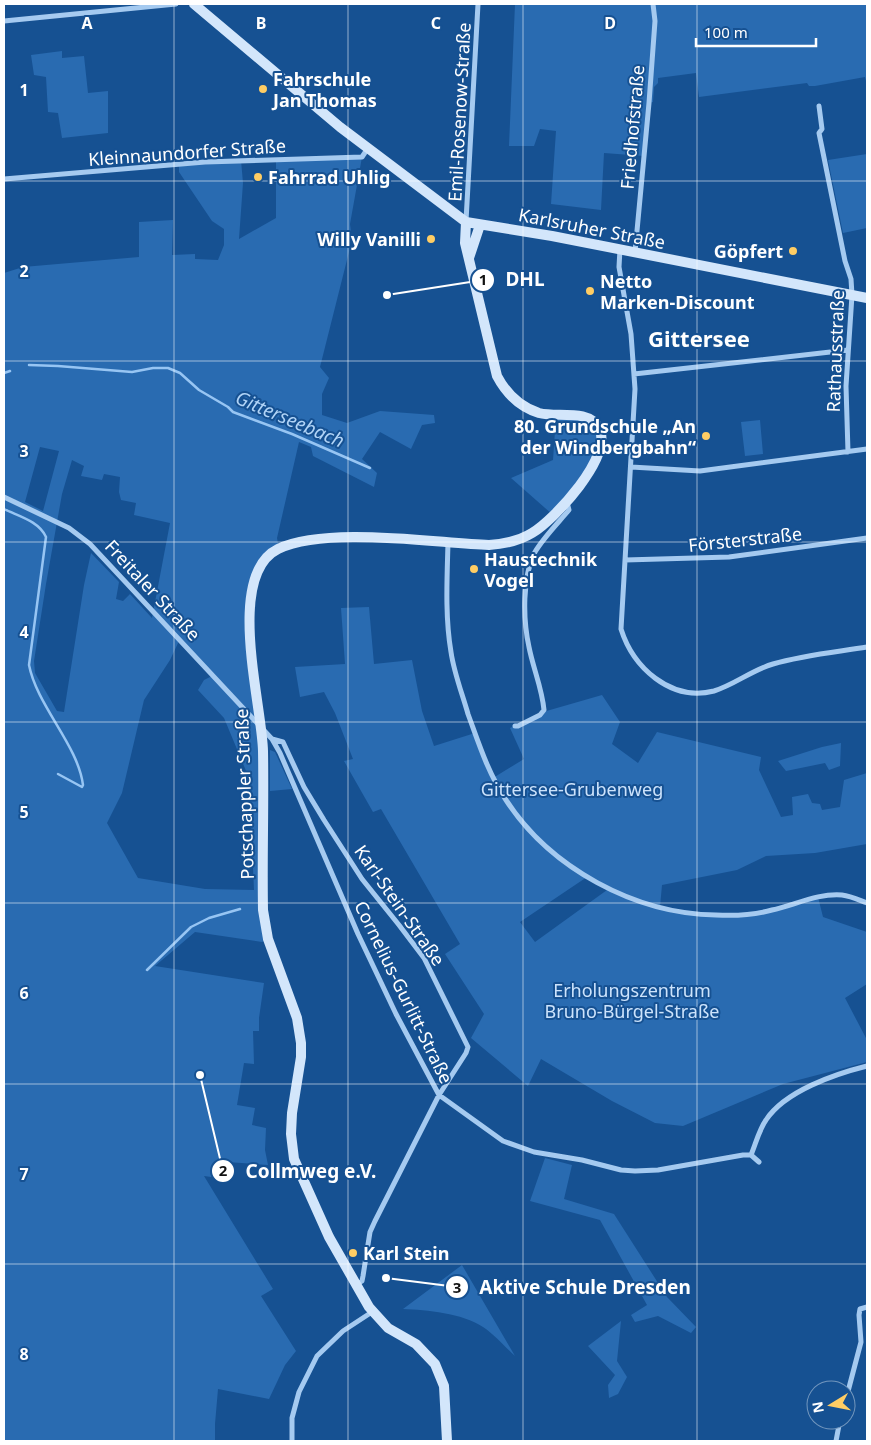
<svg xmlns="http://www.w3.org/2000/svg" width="871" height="1445" font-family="'Noto Sans',sans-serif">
	<rect width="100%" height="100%" fill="#165192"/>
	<path fill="#296bb1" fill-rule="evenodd" d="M515 4H867V85L865 77 815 86H809L807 83 699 97 696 73 658 78V83L654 87 653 102 649 103 644 156 604 153 601 210 551 204 556 131 540 129 534 146H509Z
		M62 51V58L84 56 88 93 108 91V133L62 138 58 113 48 112 46 77 34 75 31 55Z
		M867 154V228L843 233 828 160Z
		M362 157 350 224 352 240 320 367 329 378 322 394V415L347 423 380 411 434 415 435 423 422 425 411 449 380 432 362 459 377 473 374 487 313 456 311 447 299 442 277 538 279 549 270 555 252 590 268 939 262 942 195 932 155 966 264 983 259 1018V1031H253L254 1064 244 1063 237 1105 255 1108 252 1125 266 1128 265 1150 268 1165 227 1162 226 1179 204 1176 273 1289 261 1296 296 1351 285 1365 269 1399 218 1389 215 1424V1441H4V273L23 267 139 257V222L173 220 172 255 195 254V259L218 260 224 245V229L212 221 179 172V165L241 160 243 183 239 239 276 218V159ZM40 447 59 451 43 511 25 502ZM72 460 84 466 81 476 102 480 104 474 120 477 119 492 121 500 136 503 134 515 170 523 152 618 130 594 123 601 116 599 119 582 91 553 84 585 64 712 57 711 35 673 34 661 46 584 62 494ZM180 639 212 676 204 680 198 690 224 718 249 778 254 890 205 889 138 878 107 823 122 793 144 700 170 660Z
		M571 415 597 425 598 453 553 515 511 478 553 460 556 416Z
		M760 420 763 454 745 456 741 422Z
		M369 607 374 664 412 660 422 711 434 746 475 733 493 778 524 759 510 728 543 712 602 695 620 722 612 744 638 763 657 732 761 757 759 770 781 817 793 815 792 797 808 794 812 803 820 804 822 810 840 807 844 780 867 773V844L815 853 766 856 737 870 662 885 660 907 671 910 741 915 818 897 823 917 867 932V984L845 998 867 1040V1062L783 1084 683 1126 655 1123 612 1101 541 1059 528 1086 471 1038 484 1014 445 954 460 944 381 809 373 812 344 761 353 759 335 713 324 692 300 697 295 667 345 664 341 608ZM587 877 607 890 535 942 520 922Z
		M841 743 840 766 829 770 825 763 786 771 778 761 822 747Z
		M270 750 275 752 292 789 270 791Z
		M545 1158 572 1165 564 1199 614 1214 667 1297 696 1327 691 1333 658 1316 635 1322 631 1315 647 1305 600 1220 530 1201Z
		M462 1265 515 1356C505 1347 495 1335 483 1327 462 1313 427 1310 403 1309Z
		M621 1321 617 1361 627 1377 618 1394 609 1398 608 1385 615 1375 588 1346Z"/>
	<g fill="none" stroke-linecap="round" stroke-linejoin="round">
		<path stroke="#97c5f3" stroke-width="2.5" d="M29 365 58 366 132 372 153 368H168L180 373 199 390 228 407 233 412 292 434 370 468
			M4 373 10 371
			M4 509C18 516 39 521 46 537L29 665C37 706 78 745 83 785L82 787 58 774
			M147 970 191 927 209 918 240 909"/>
		<path stroke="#a5caf0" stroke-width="5" d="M4 21 176 4
			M819 106 822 129 819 133 845 261 851 279 852 295 846 386 848 452
			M4 179 205 162 362 157 368 148
			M466 221 478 4
			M620 249 619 267 631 334 635 389 621 629C633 667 670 702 714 691 734 685 752 670 773 664 803 655 836 652 867 647
			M635 252 649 103 655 21 653 4
			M634 374 848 350
			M631 467 700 471 867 449
			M4 497 69 528 90 544 272 739 280 753 358 934 396 1014 439 1095 503 1141 534 1152 582 1160 621 1170 635 1171 658 1170 743 1155H751L759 1162
			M448 543C447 579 445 617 451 652 454 673 462 693 468 714 479 744 488 773 506 800 550 868 635 914 716 915 735 916 754 915 772 910 795 905 818 893 842 895 851 896 859 900 867 903
			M625 560 729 557 867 538
			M515 726H518L540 715 544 710C542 688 533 668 529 647 523 620 522 577 535 552 544 537 558 523 569 510L568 506 565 503
			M272 739 283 742 304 787 324 820 362 879 399 925 424 958 468 1047 466 1053 439 1095 375 1221 370 1232 363 1276 362 1281 356 1284
			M751 1155C756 1143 759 1130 766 1120 785 1091 835 1074 867 1066
			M846 1399 861 1342 859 1315 860 1309 867 1307
			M292 1441V1418L299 1392 317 1356 343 1331 372 1312
			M836 1441 840 1420"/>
		<path stroke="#d3e6fb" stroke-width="10" d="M194 4 340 127 466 222 552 236 867 298
			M469 258 480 225
			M447 1441 444 1386 435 1364 416 1344 388 1328 369 1307 329 1237 294 1159 291 1134 292 1113 301 1057V1043L297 1018 268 939 263 910C262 857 264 804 263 751 262 704 225 575 278 549 327 526 434 543 489 545 504 544 519 541 532 533 554 520 614 456 599 428 588 408 557 418 539 413 520 407 506 393 497 376L465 243 466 222"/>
	</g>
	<path fill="none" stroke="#fff" stroke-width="1" stroke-opacity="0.55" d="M174 4V1441M348 4V1441M523 4V1441M697 4V1441M4 181H867M4 361H867M4 542H867M4 722H867M4 903H867M4 1084H867M4 1264H867"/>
	<g fill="#ffcd64" stroke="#165192" stroke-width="2">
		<circle cx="263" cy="89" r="5"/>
		<circle cx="258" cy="177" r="5"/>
		<circle cx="431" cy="239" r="5"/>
		<circle cx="793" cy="251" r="5"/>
		<circle cx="590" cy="291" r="5"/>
		<circle cx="706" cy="436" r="5"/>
		<circle cx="474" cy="569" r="5"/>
		<circle cx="353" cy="1253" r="5"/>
	</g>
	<g text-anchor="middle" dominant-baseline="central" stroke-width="4" stroke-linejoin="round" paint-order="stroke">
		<g font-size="18" font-weight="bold" fill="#fff" stroke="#165192" text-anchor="start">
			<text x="273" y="79">Fahrschule<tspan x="273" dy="21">Jan Thomas</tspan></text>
			<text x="268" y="177">Fahrrad Uhlig</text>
			<text x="421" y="239" text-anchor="end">Willy Vanilli</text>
			<text x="783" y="251" text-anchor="end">Göpfert</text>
			<text x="600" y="281">Netto<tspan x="600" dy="21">Marken-Discount</tspan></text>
			<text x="696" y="426" text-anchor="end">80. Grundschule „An<tspan x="696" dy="21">der Windbergbahn“</tspan></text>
			<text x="484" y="559">Haustechnik<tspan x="484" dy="21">Vogel</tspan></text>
			<text x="363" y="1253">Karl Stein</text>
		</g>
		<g font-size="18" fill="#fff" stroke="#165192">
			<text transform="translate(459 112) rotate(-87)">Emil-Rosenow-Straße</text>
			<text transform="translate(632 127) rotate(-85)">Friedhofstraße</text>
			<text transform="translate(187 152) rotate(-4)">Kleinnaundorfer Straße</text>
			<text transform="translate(592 228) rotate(11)">Karlsruher Straße</text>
			<text transform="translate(835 351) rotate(-88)">Rathausstraße</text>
			<text transform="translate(745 539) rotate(-6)">Försterstraße</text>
			<text transform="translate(153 590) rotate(47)">Freitaler Straße</text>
			<text transform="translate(244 794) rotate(-92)">Potschappler Straße</text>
			<text transform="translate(400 905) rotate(55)">Karl-Stein-Straße</text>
			<text transform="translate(404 992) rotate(64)">Cornelius-Gurlitt-Straße</text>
		</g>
		<g font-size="18" fill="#cce3fc" stroke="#165192">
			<text x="572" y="789">Gittersee-Grubenweg</text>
			<text x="632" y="990">Erholungszentrum<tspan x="632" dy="21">Bruno-Bürgel-Straße</tspan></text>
		</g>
		<g font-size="19" font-style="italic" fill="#b1d4f7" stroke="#165192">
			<text transform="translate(290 419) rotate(23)">Gitterseebach</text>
		</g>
		<g font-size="22" font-weight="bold" fill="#fff" stroke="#165192">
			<text x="699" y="338">Gittersee</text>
		</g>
	</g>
	<g font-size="16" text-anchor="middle" font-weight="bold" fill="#fff" stroke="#165192" stroke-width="4" stroke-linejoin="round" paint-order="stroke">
		<text x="87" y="29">A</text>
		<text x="261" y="29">B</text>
		<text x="436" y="29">C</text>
		<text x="610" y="29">D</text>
		<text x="24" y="96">1</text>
		<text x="24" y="277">2</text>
		<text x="24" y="457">3</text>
		<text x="24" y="638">4</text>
		<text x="24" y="818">5</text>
		<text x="24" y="999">6</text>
		<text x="24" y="1180">7</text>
		<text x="24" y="1360">8</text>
	</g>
	<path fill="none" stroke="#fff" stroke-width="2" d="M387 295L483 280M200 1075L223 1171M386 1278L457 1287"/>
	<g fill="#fff" stroke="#165192" stroke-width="2">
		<circle cx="387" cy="295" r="5"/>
		<circle cx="200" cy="1075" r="5"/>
		<circle cx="386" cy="1278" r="5"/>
		<circle cx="483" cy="280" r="12"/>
		<circle cx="223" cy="1171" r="12"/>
		<circle cx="457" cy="1287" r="12"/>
	</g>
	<g font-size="15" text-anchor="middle" font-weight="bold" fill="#111">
		<text x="483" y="285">1</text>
		<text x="223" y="1176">2</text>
		<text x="457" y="1293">3</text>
	</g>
	<g font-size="19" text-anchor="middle" font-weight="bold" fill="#fff" stroke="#165192" stroke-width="4" stroke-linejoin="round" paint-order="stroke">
		<text x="525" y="286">DHL</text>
		<text x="311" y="1178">Collmweg e.V.</text>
		<text x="585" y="1294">Aktive Schule Dresden</text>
	</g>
	<rect width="871" height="1445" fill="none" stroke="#ffffff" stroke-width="10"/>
	<g transform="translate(831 1405) rotate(260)"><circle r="24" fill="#165192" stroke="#7397be"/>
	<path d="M0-4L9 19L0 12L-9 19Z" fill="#ffcd64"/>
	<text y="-8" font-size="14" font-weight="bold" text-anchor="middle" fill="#ffffff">N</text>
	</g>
	<path d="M696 38v8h120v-8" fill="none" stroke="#ffffff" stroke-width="2.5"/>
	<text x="704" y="38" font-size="15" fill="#ffffff" stroke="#165192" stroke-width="4" paint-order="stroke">100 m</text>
</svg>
